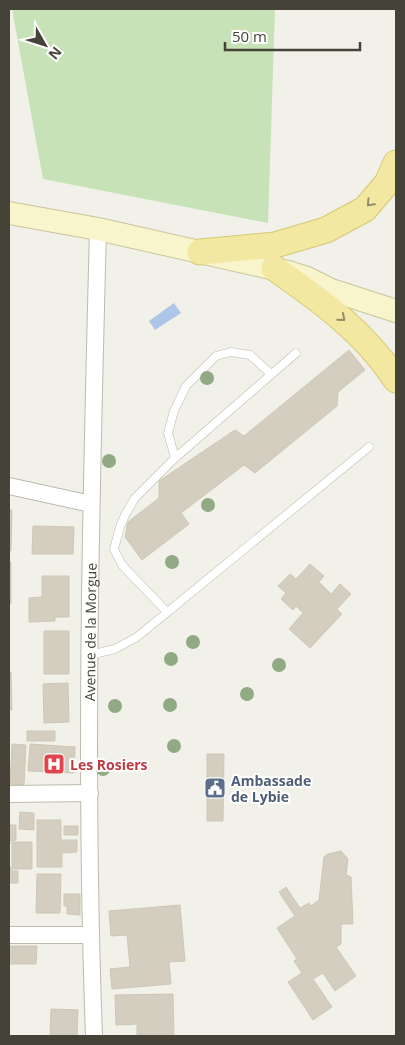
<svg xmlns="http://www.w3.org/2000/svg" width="405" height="1045" font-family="'Open Sans',sans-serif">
	<rect width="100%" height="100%" fill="#f2f1e9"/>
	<path fill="#c7e2b7" d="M12 9H275L268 223 43 179Z"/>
	<path fill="#adc6e8" d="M174 303 181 313 155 330 149 321Z"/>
	<path fill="#d3cec0" stroke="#cdc7b4" d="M349 350 365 370 338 392 337 406 255 473 244 465 181 513 189 524 142 560 125 537 128 522 159 498V481L235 430 244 436Z
		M9 510H12L11 551H9Z
		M33 526 74 527 73 554H32Z
		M9 562H11V604H9Z
		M310 564 324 576 319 582 331 594 340 584 351 594 337 609 342 614 310 648 289 629 303 613 296 606 293 610 281 599 286 593 278 586 290 574 296 579Z
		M42 576H69V617H55V621L29 622V598L42 597Z
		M44 631H69V674H44Z
		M9 672H11L12 710H9Z
		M68 683 69 722 44 723 43 684Z
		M27 731H55V741H27Z
		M12 744 26 745 24 785 10 784Z
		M30 744 75 747 74 773 28 771Z
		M207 754H224L223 821H207Z
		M20 812 34 813V830L19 829Z
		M37 820H61V840H77V852L62 853V867H37Z
		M9 825H16V840L10 841 9 849Z
		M64 826H78V835H64Z
		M12 842H32V869H12Z
		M341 851 348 859 346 875 351 877 353 924H341V944L336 947 356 976 335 991 323 973 313 979 332 1007 313 1020 288 982 302 973 294 961 297 959 277 928 295 916 279 892 286 887 300 908 309 903 311 906 319 900 324 857 328 854Z
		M9 867H11V871H18V883H9Z
		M37 874H61L60 913H36Z
		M64 894H80V915L67 914V906H64Z
		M180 905 185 961 169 962 171 984 112 989 110 969 130 967 127 935 111 936 109 911Z
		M9 946H37L36 964H9Z
		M173 994 174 1036H137V1024L116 1025 115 995Z
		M51 1009 78 1010 77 1036H50Z"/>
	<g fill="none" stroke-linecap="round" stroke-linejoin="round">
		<g stroke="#bdbaad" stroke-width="9">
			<path id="lane" d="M175 458 168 433 174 411 186 386 216 356 231 352 250 355 271 374
				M167 612 122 565 114 549 120 527 125 515 135 498 175 458 296 353
				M90 655 115 649 137 637 369 447"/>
		</g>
		<g stroke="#bdbaad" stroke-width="18">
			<g id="street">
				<path d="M9 486 91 504"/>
				<path d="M9 794 90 793"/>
				<path d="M9 935H90"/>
				<path id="s1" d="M94 1036C84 767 91 498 98 229"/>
			</g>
		</g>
		<g stroke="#c9c59c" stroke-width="24">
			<path id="secondary" d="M9 213 98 229 288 272 307 278 331 290 396 311"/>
		</g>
		<g stroke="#d5c874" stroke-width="27">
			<path id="primary" d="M200 252 275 245 326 230 365 209 387 183 396 163
				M274 268C320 300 365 332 396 380"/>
		</g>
		<use href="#lane" stroke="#fff" stroke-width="8"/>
		<use href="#street" stroke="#fff" stroke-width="16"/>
		<use href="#secondary" stroke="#f8f5cd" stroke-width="22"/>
		<use href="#primary" stroke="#f2e8a2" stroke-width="25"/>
	</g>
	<g fill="#90aa84">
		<circle cx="207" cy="378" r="7"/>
		<circle cx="109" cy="461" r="7"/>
		<circle cx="208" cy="505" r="7"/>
		<circle cx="172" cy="562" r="7"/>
		<circle cx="193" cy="642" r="7"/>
		<circle cx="171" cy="659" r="7"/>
		<circle cx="279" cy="665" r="7"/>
		<circle cx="247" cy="694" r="7"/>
		<circle cx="170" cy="705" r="7"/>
		<circle cx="115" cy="706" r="7"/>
		<circle cx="174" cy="746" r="7"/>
		<circle cx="103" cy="769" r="7"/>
	</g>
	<defs><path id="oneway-chevron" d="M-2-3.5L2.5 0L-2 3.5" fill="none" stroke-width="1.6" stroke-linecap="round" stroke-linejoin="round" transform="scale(1.25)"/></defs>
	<g stroke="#938d68">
		<use href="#oneway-chevron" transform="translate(370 203) rotate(133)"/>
		<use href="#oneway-chevron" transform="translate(342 318) rotate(40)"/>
	</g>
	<defs>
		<g id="hospital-square" transform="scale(1.125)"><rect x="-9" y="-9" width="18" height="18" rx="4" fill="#e0444e" stroke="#fff"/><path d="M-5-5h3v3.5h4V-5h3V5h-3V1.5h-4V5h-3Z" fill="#fff"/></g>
		<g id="civic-square" transform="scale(1.125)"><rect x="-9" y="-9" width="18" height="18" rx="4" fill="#5c6f8a" stroke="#fff"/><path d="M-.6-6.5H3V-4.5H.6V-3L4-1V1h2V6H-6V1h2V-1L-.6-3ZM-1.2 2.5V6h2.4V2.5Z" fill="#fff"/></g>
	</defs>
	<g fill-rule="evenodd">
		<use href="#hospital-square" x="54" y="764"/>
		<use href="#civic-square" x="215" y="788"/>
	</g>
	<g text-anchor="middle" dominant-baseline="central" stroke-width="4" stroke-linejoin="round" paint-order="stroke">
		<g font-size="14" fill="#454238" stroke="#fff">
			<text stroke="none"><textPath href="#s1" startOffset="404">Avenue de la Morgue</textPath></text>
		</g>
		<g font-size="14" font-weight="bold" fill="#be3a42" stroke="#fff" text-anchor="start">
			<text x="70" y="764">Les Rosiers</text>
		</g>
		<g font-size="14" font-weight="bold" fill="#4e5e75" stroke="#fff" text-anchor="start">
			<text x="231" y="780">Ambassade<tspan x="231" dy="16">de Lybie</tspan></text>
		</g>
	</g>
	<rect width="405" height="1045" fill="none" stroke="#454238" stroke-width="20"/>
	<g transform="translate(45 45) rotate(129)" stroke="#ffffff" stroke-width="4" paint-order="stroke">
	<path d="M0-4L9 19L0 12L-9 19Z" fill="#454238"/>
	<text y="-8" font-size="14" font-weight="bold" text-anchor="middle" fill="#454238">N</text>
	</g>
	<path d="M225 42v8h135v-8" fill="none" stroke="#454238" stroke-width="2.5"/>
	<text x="232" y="42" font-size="15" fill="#454238" stroke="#ffffff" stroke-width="4" paint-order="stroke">50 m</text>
</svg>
